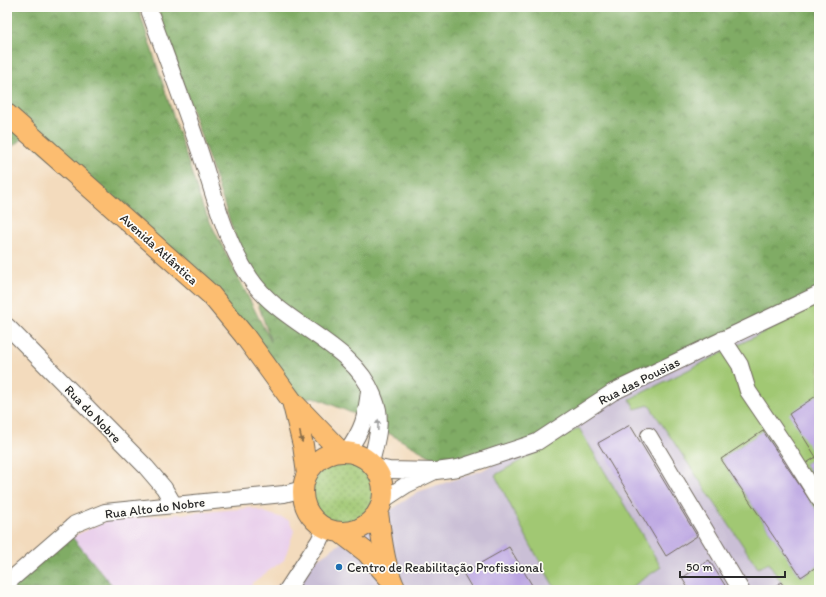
<svg xmlns="http://www.w3.org/2000/svg" width="826" height="597" font-family="Itim,sans-serif">
	<defs>
		<pattern id="forest-crowns" width="20" height="18" patternUnits="userSpaceOnUse"><rect width="20" height="18" fill="#80ac65"/><path d="M2 6a3 3 0 1 1 6 0M12 15a3 3 0 1 1 6 0" fill="none" stroke="#698c53"/></pattern>
		<pattern id="park-dots" width="8" height="8" patternUnits="userSpaceOnUse"><rect width="8" height="8" fill="#a1c873"/><path d="M2 2h.1M6 6h.1" fill="none" stroke="#83a35f" stroke-width="1.8" stroke-linecap="round"/></pattern>
	</defs>
	<rect width="100%" height="100%" fill="#fdfcf7"/>
	<filter id="ink" filterUnits="userSpaceOnUse"><feTurbulence type="fractalNoise" baseFrequency=".025" numOctaves="2"/><feDisplacementMap in="SourceGraphic" scale="8" xChannelSelector="R" yChannelSelector="G"/><feConvolveMatrix kernelMatrix="1 2 1 2 8 2 1 2 1" color-interpolation-filters="sRGB"/></filter>
	<filter id="wash" filterUnits="userSpaceOnUse"><feTurbulence type="fractalNoise" baseFrequency=".012" numOctaves="4" result="noise"/><feDisplacementMap in="SourceGraphic" scale="16" xChannelSelector="R" yChannelSelector="G"/><feGaussianBlur stdDeviation="0.9" result="paint"/><feColorMatrix in="noise" values="0 0 0 0 0 0 0 0 0 0 0 0 0 0 0 0 0 1.4 0 .05"/><feComposite in="paint" operator="in"/></filter>
	<g filter="url(#wash)">
		<rect width="100%" height="100%" fill="#f3dbbd"/>
		<path fill="#ead1ec" d="M251 508 289 520 294 531 284 560 252 583 251 590H116L72 537 108 520Z"/>
		<path fill="#cabfd6" d="M819 303V590H270L418 492 483 470 616 394Z"/>
		<path fill="#a1c873" stroke="#667a4f" d="M819 294V394L816 457 805 464 819 484V514L763 431 721 459 801 577 819 565V590H786L769 563 758 568 649 405 635 409 630 399 790 319 784 310Z
			M579 428 661 567 627 590H556L530 544 495 475Z"/>
		<path fill="url(#forest-crowns)" stroke="#566c48" d="M7 7H138L203 208 271 342 157 7H819V294L614 392 537 442 461 461 435 459 354 414 314 397 292 401 244 335 25 136 7 151Z
			M72 537 116 590H7Z"/>
		<path fill="url(#park-dots)" stroke="#667a4f" d="M312 492a31 31 0 1 1 62 0a31 31 0 1 1-62 0Z"/>
		<g id="blocks">
			<path fill="#bba5e2" d="M819 394V484L805 464 816 457 789 414Z
				M630 425 697 536 666 556 598 443Z
				M763 431 819 514V565L801 577 721 459Z
				M509 547 535 590H473L463 573Z
				M709 560 728 590H689L682 578Z
				M781 582 786 590H770Z"/>
		</g>
	</g>
	<g filter="url(#ink)">
		<use href="#blocks" fill-opacity="0" stroke="#71695e" stroke-width="1"/>
		<g fill="none" stroke-linecap="round" stroke-linejoin="round">
			<g stroke="#71695e" stroke-width="18">
				<path id="minor" d="M148 7C165 54 183 101 199 149 214 193 224 239 250 278 281 325 353 343 373 395 375 400 377 405 378 410 381 428 375 446 371 463
					M7 326 146 467 164 488 174 505
					M723 339 740 365 748 391 788 450 819 499
					M649 436 741 590
					M347 452C363 429 366 418 369 391
					M375 467 389 470 436 471 458 468 537 442 613 392 819 294
					M383 500 406 485 433 472
					M7 583 75 524 105 512 284 494 303 489
					M287 590 319 541 325 528"/>
			</g>
			<g stroke="#71695e" stroke-width="22">
				<path id="major" d="M7 114 211 295 244 335 292 401 341 452
					M292 401 303 445 307 474
					M303 492a40 40 0 1 1 80 0a40 40 0 1 1-80 0Z
					M378 513C382 539 384 567 396 590
					M341 533 366 552 388 577"/>
			</g>
			<use href="#minor" stroke="#fff" stroke-width="16"/>
			<use href="#major" stroke="#fcbd6f" stroke-width="20"/>
		</g>
		<defs><path id="oneway-solid" d="M-6-.8H1V-3.2L6.5 0L1 3.2V.8H-6Z"/></defs>
		<use fill="#a0a0a0" href="#oneway-solid" transform="translate(378 425) rotate(-88)"/>
		<use fill="#896d4a" href="#oneway-solid" transform="translate(301 437) rotate(77)"/>
	</g>
	<circle fill="#1f6fb2" stroke="#fdfcf7" stroke-width="1.5" cx="339" cy="567" r="4"/>
	<g text-anchor="middle" dominant-baseline="central" stroke-width="3.5" stroke-linejoin="round" paint-order="stroke">
		<g font-size="13" fill="#2b2b2b" stroke="#fdfcf7">
			<text transform="translate(159 249) rotate(42)">Avenida Atlântica</text>
			<text transform="translate(639 381) rotate(-27)">Rua das Pousias</text>
			<text transform="translate(93 414) rotate(46)">Rua do Nobre</text>
			<text transform="translate(155 508) rotate(-7)">Rua Alto do Nobre</text>
		</g>
		<g font-size="13" fill="#2b2b2b" stroke="#fdfcf7" text-anchor="start">
			<text x="347" y="567">Centro de Reabilitação Profissional</text>
		</g>
	</g>
	<rect width="826" height="597" fill="none" stroke="#fdfcf7" stroke-width="24"/>
	<path d="M680 571v6h105v-6" fill="none" stroke="#2b2b2b" stroke-width="2"/>
	<text x="686" y="571" font-size="12" fill="#2b2b2b" stroke="#fdfcf7" stroke-width="3" paint-order="stroke">50 m</text>
</svg>
